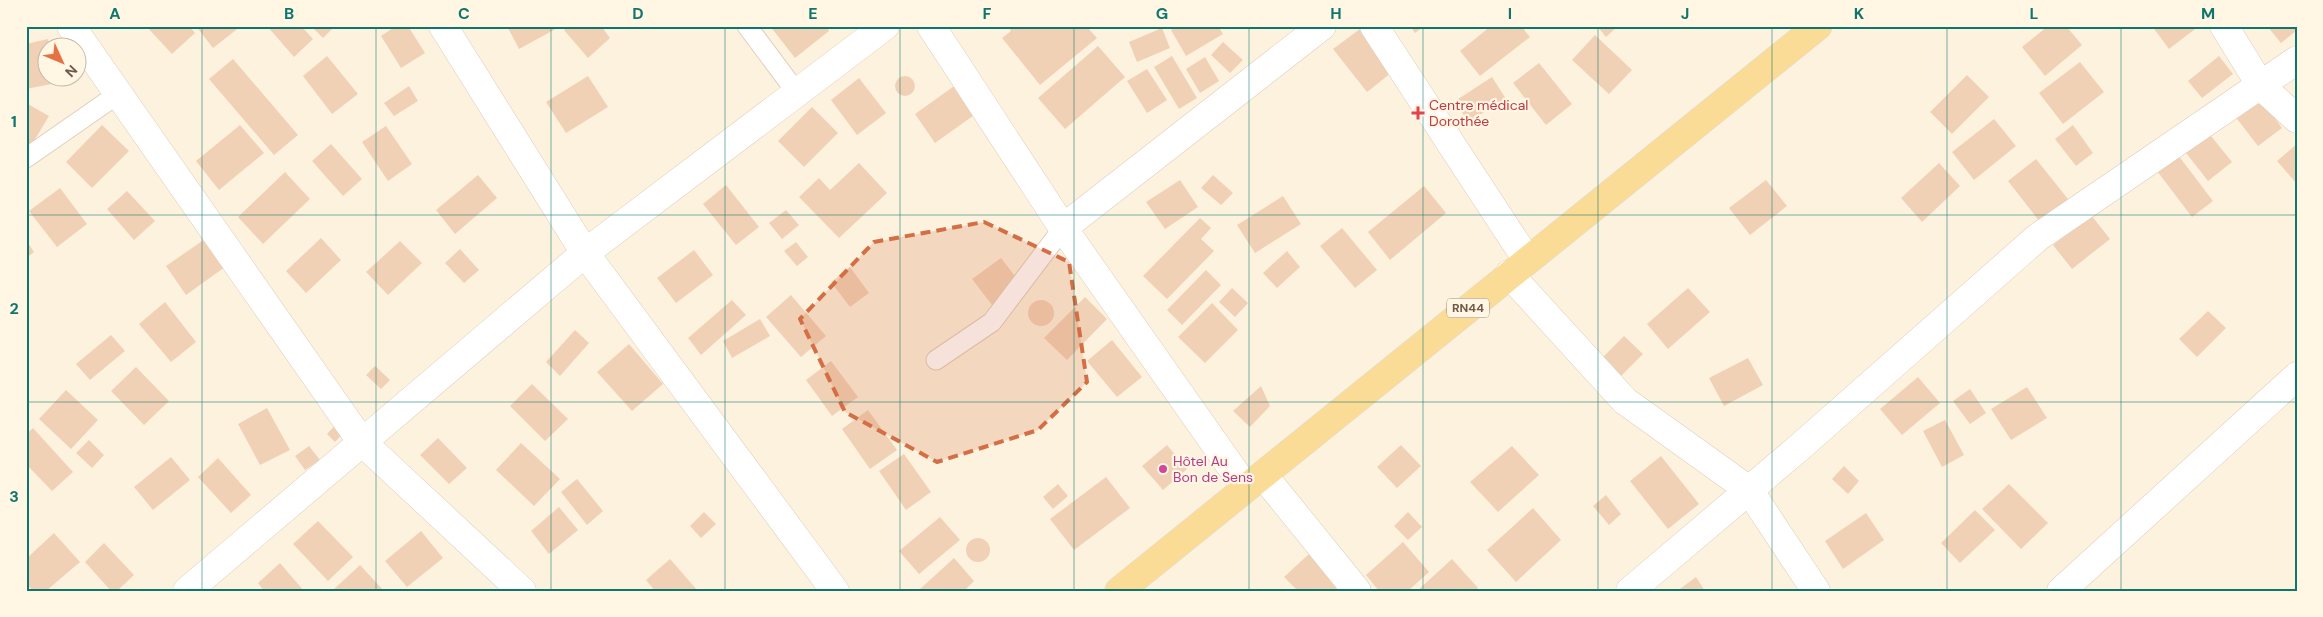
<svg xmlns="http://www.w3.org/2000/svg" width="2323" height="617" font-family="'DM Sans',sans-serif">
	<rect width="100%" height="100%" fill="#fcf2de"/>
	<path fill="#f1d1b6" d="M146 26H189L195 33 172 54Z
		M196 26H241L213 48Z
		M267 26H301L313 39 294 57Z
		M311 26H335L323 38Z
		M396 26H408L425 53 401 68 381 36Z
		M507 26H561L519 49Z
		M568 26H601L610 38 588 58 564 30Z
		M770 26H826L829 31 795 58Z
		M1008 26H1086L1097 38 1040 85 1002 38 1011 31Z
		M1177 26H1218L1223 34 1186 56 1171 30Z
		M1364 26 1400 66 1367 92 1333 49Z
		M1410 26H1424L1415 33Z
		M1491 26H1521L1530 37 1480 76 1460 51Z
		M1597 26H1618L1606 37Z
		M2048 26H2066L2082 45 2045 76 2022 47Z
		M2152 26H2199L2169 49Z
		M2267 26H2297V30L2281 43Z
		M1162 28 1170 48 1137 62 1129 42Z
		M1595 35 1632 70 1609 94 1572 60Z
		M48 39 50 48H48V78H56L57 83 26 89V44Z
		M1223 42 1243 60 1230 73 1211 55Z
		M1098 46 1125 77 1065 129 1038 98Z
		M327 56 358 94 332 114 303 76Z
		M1172 56 1197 98 1179 109 1154 67Z
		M2219 56 2233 74 2202 98 2188 81Z
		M1205 57 1219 81 1200 93 1186 69Z
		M233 59 298 135 274 155 209 79Z
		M2080 62 2104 92 2063 124 2039 93Z
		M1539 63 1572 104 1546 125 1513 83Z
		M1147 69 1167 100 1147 113 1127 81Z
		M1967 75 1989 97 1952 134 1930 112Z
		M588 76 608 107 566 133 546 102Z
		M895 86a10 10 0 1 1 20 0a10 10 0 1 1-20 0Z
		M1492 77 1506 99 1468 122 1455 101Z
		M859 78 886 113 857 135 831 100Z
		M957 84 977 113 935 143 915 114Z
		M409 86 418 101 394 116 384 103Z
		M2259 96 2282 128 2258 146 2234 115Z
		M26 103 49 116 31 146 26 143Z
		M812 107 838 133 804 167 778 141Z
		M1994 119 2016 146 1974 180 1952 152Z
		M102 125 129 151 92 188 66 162Z
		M240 125 264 153 219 190 196 161Z
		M2073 125 2093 153 2076 166 2055 139Z
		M386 126 412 164 388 181 362 142Z
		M2207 131 2232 162 2208 181 2183 149Z
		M331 144 362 179 343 196 312 161Z
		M2297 144V184L2277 161Z
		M2178 155 2213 201 2192 217 2157 171Z
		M2036 159 2068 199 2040 222 2008 181Z
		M859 163 887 193 839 238 799 197 819 178 830 190Z
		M1939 163 1960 186 1922 222 1901 198Z
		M285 172 310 199 263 244 238 217Z
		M478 175 497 198 455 234 436 210Z
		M1213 175 1233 193 1221 205 1201 188Z
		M1180 180 1198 207 1165 229 1146 202Z
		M1766 180 1787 206 1750 235 1729 208Z
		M726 185 759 227 736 245 703 204Z
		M1424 186 1446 213 1390 260 1368 232Z
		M60 188 87 224 57 247 29 211Z
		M127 191 155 221 134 240 107 209Z
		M1283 196 1301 224 1255 253 1237 225Z
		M786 210 799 225 782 239 769 223Z
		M2091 215 2110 239 2072 269 2053 245Z
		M1200 218 1211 228 1201 239 1214 251 1167 299 1143 276Z
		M1342 228 1377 270 1355 288 1320 246Z
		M321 238 341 260 306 293 286 271Z
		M205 239 225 267 186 295 166 266Z
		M26 240 34 252 26 258Z
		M400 241 422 263 388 295 366 272Z
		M796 242 808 257 797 266 784 251Z
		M460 249 479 270 464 283 445 263Z
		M694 250 713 275 676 303 657 278Z
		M1287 251 1300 267 1277 288 1263 273Z
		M1001 258 1021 284 992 305 972 279Z
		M850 267 869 293 850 307 831 282Z
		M1206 270 1221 285 1182 325 1167 310Z
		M1232 288 1248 303 1235 317 1219 302Z
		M1688 288 1710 312 1668 349 1647 324Z
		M791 295 826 336 801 357 766 317Z
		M1085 297 1107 319 1067 360 1044 338Z
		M732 300 746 315 701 355 688 338Z
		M1028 313a13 13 0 1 1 26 0a13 13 0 1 1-26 0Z
		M165 302 196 342 171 362 139 324Z
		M1212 303 1238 330 1205 363 1178 337Z
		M2208 311 2226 328 2197 357 2179 339Z
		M760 319 770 336 732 358 723 341Z
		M575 330 589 343 560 376 546 362Z
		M111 335 125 351 90 380 76 364Z
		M1624 336 1643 354 1620 377 1601 359Z
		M1112 340 1142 377 1117 397 1087 361Z
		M629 344 663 384 632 411 597 372Z
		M1748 358 1763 385 1724 406 1709 378Z
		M831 361 858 397 832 416 806 380Z
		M375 366 390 380 381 389 366 375Z
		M136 367 169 401 144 425 111 391Z
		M1918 377 1940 403 1902 435 1880 409Z
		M532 384 568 419 545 441 510 406Z
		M1261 386 1270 406 1250 427 1233 411Z
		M2027 387 2047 418 2011 440 1991 409Z
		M1970 389 1986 413 1970 424 1953 401Z
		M66 390 98 420 71 449 39 419Z
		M267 408 290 450 260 465 238 424Z
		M868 410 897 450 870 469 842 429Z
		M1945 420 1964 455 1942 467 1923 431Z
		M339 421 347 429 335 442 327 434Z
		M33 428 73 472 52 491 26 464V434Z
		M438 438 467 468 449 484 420 455Z
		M89 440 104 455 92 468 76 453Z
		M521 443 560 479 534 506 496 470Z
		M1167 445 1187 469 1163 490 1142 466Z
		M1401 445 1421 466 1397 488 1377 467Z
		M309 446 320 460 305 470 295 456Z
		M1512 446 1539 475 1498 512 1470 482Z
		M904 454 931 492 906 510 879 471Z
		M1661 456 1699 504 1668 529 1630 481Z
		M171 457 190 480 153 510 134 487Z
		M218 458 251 495 231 513 198 477Z
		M1844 466 1859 481 1848 494 1832 479Z
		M1106 477 1130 508 1074 550 1050 519Z
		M577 479 603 511 587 525 561 492Z
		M1058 484 1068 496 1053 509 1043 497Z
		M2009 484 2048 523 2021 549 1982 509Z
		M1606 495 1621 514 1609 525 1593 506Z
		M559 507 578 530 549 554 531 531Z
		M1533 508 1561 540 1516 582 1487 550Z
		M1975 510 1995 530 1960 563 1941 543Z
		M704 512 716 524 701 538 690 526Z
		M1408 512 1422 527 1408 540 1394 526Z
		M1866 513 1884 540 1843 569 1825 541Z
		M940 517 960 540 919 574 899 551Z
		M318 521 353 557 328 581 293 544Z
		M421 531 443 558 407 587 385 561Z
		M54 533 80 562 46 591H33L26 583V559Z
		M966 550a12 12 0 1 1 24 0a12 12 0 1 1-24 0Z
		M1403 542 1429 572 1408 591H1379L1366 575Z
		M104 543 134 575 117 591H111L85 562Z
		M1309 554 1343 591H1298L1284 577Z
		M954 558 974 581 964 591H922L920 589Z
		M670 559 698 591H655L646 580Z
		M1452 559 1478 588 1475 591H1417Z
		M280 563 304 591H264L258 583Z
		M360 565 384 591H332Z
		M1696 577 1705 591H1677Z"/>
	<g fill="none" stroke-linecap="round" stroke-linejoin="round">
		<g stroke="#dfcebb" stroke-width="21">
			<path id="service" d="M747 26 797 93
				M26 158 118 94
				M936 360 992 322 1063 228"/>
		</g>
		<g stroke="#dfcebb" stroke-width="29">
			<path id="minor" d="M71 26 361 441 522 591
				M443 26 585 253 835 591
				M931 26 1063 228 1246 488
				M1374 26 1527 260
				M2224 26 2261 86 2297 119
				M1063 228 1322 26
				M1509 274 1625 401 1749 490 1816 591
				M1263 475 1357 591
				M187 591 585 253 885 26
				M1630 591 1801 446 2038 237 2297 60
				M2061 591 2297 376"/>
		</g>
		<g stroke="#e0dad7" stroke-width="29">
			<path id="primary" d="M1119 591 1818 26"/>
		</g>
		<use href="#service" stroke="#fff" stroke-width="19"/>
		<use href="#minor" stroke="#fff" stroke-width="28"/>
		<use href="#primary" stroke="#fbdc96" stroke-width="28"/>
	</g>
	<path fill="#d46e44" fill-opacity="0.2" stroke="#d46e44" stroke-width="4" stroke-dasharray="10 6" stroke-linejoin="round" d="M984 222 1069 262 1087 382 1038 430 937 462 845 412 800 319 874 242Z"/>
	<path fill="none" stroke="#0f766e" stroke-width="1" stroke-opacity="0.55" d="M202 26V591M376 26V591M551 26V591M725 26V591M900 26V591M1074 26V591M1249 26V591M1423 26V591M1598 26V591M1772 26V591M1947 26V591M2121 26V591M26 215H2297M26 402H2297"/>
	<path fill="#e0444e" stroke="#fff6e4" stroke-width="2" d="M1415.5 105.5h5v5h5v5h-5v5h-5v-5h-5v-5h5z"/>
	<circle fill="#d1479c" stroke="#fff6e4" stroke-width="2" cx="1163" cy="469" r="5"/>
	<g text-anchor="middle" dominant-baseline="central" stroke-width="4.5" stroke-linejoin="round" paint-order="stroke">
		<rect fill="#fff6e4" stroke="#9c8876" stroke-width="1" x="1447" y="298.5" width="42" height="19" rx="4"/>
		<g font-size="12" font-weight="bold" fill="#715947">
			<text x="1468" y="308">RN44</text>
		</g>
		<g font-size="14" fill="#be3a42" stroke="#fff6e4" text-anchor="start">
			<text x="1429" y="105">Centre médical<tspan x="1429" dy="16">Dorothée</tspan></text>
		</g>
		<g font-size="14" fill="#b23c85" stroke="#fff6e4" text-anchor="start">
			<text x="1173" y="461">Hôtel Au<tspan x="1173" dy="16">Bon de Sens</tspan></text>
		</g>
	</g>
	<rect width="2323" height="617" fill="none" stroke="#fff6e4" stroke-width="55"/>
	<g transform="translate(62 62) rotate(134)"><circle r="24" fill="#fff6e4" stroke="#c6b7a5"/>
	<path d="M0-4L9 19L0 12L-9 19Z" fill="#e67243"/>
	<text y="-8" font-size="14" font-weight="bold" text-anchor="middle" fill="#715947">N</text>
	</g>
	<rect x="28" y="28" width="2268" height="562" fill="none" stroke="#0f766e" stroke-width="2"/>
	<g font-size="16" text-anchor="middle" font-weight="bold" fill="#0f766e">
		<text x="115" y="19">A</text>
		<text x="289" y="19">B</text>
		<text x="464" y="19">C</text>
		<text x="638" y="19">D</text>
		<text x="813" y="19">E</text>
		<text x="987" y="19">F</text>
		<text x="1162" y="19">G</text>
		<text x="1336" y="19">H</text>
		<text x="1510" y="19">I</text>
		<text x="1685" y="19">J</text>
		<text x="1859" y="19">K</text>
		<text x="2034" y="19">L</text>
		<text x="2208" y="19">M</text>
		<text x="14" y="127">1</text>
		<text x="14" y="314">2</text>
		<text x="14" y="502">3</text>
	</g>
</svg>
